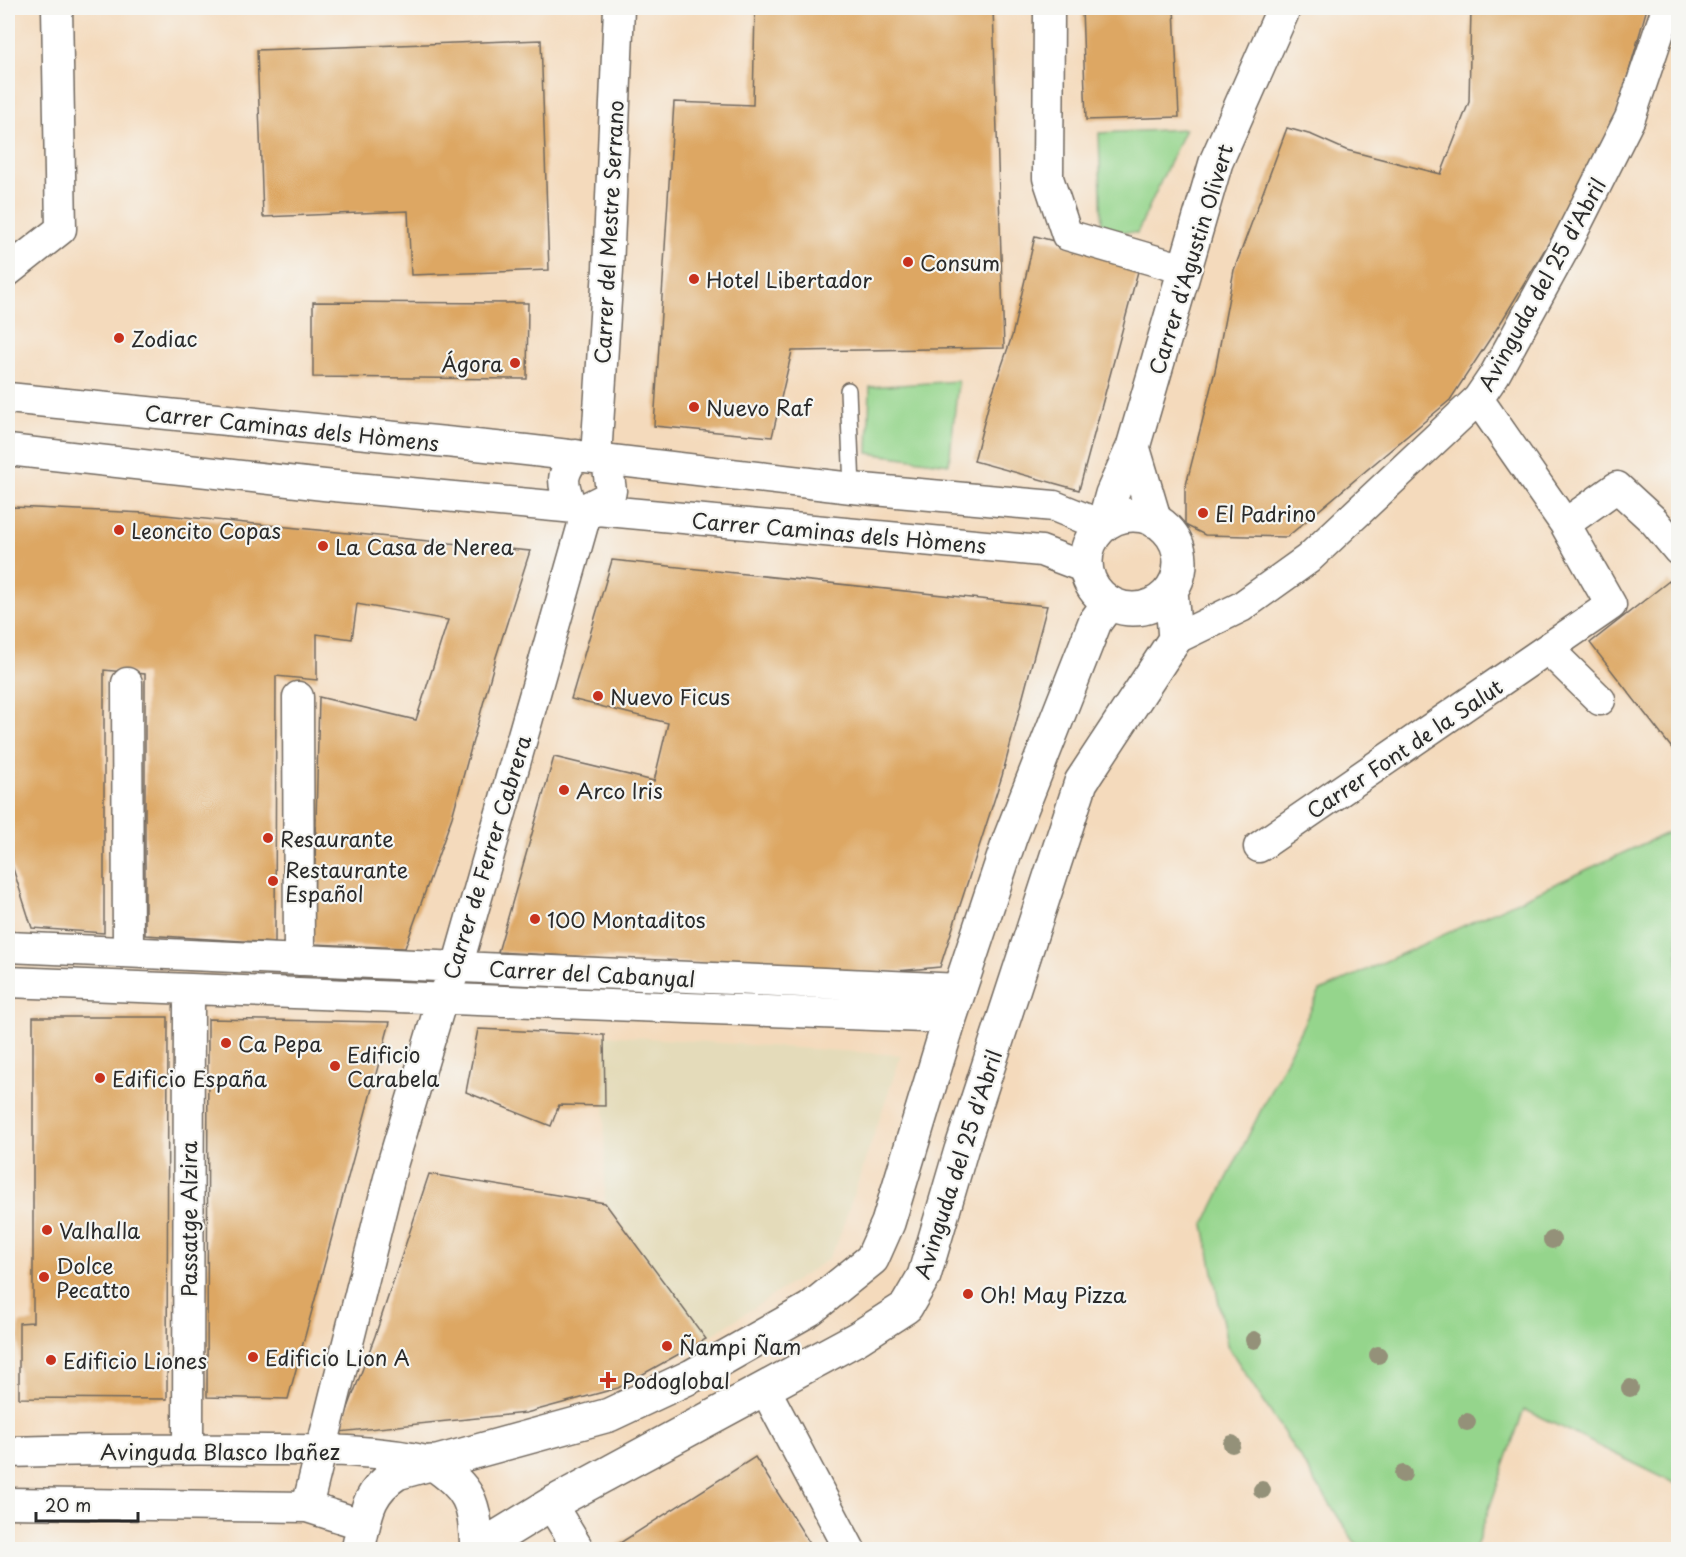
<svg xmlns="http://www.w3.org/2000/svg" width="1686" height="1557" font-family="'Playpen Sans',sans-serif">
	<rect width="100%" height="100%" fill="#f6f6f2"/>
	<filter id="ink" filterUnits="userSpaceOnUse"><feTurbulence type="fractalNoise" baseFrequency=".0167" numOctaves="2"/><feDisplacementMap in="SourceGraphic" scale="12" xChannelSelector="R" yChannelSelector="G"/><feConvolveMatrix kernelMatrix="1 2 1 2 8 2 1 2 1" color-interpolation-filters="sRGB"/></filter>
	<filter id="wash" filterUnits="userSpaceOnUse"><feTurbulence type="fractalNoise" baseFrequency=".008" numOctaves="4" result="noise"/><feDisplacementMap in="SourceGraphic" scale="24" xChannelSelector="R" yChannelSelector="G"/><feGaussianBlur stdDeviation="1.35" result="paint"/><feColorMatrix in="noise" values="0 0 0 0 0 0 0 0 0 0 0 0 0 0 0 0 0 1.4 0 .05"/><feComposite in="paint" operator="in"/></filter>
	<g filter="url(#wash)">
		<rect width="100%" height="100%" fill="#f4dabc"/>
		<path fill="#e4dbba" d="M604 1035 901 1055 837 1243 827 1260 706 1339 605 1203Z"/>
		<path fill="#95d58c" stroke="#60805c" stroke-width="1.5" d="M1185 129 1137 233 1102 230 1099 133Z
			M958 381 949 464 868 453 870 387Z
			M1678 828V1485L1524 1409 1475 1549H1359L1227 1345 1204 1225 1320 991Z"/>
		<g id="blocks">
			<path fill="#dda764" d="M755 8H993L1004 348 792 351 772 437 654 426 674 102 753 105Z
				M1082 8H1174L1179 117 1086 120Z
				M1471 8H1647L1616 117 1557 229 1503 319 1450 400 1287 537 1205 535 1185 525V489L1215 371 1234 270 1287 128 1312 135 1346 150 1441 174 1469 102Z
				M541 40 549 270 411 275 408 211 263 217 257 50Z
				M1035 236 1140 264 1079 490 974 461 989 403 1012 336Z
				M313 302 528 303 527 379 313 377Z
				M13 507 145 513 530 551 496 657 452 817 405 948 313 944 319 697 416 720 448 620 357 604 352 639 317 634V680L276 676 275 943 145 935V674L104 670V933L32 928 8 853V533Z
				M612 560 1047 606 1002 776 940 967 876 973 498 952 554 757 654 781 668 723 571 699Z
				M1669 581 1678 594V756L1590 643Z
				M33 1017H168L167 1399 19 1398V1323L33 1322Z
				M208 1019 390 1022 288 1399 207 1397Z
				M478 1029 604 1035 605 1106 559 1105 551 1126 466 1092Z
				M429 1174 605 1203 706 1339 618 1388 526 1413 339 1432 375 1336Z
				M755 1457 814 1550H609Z"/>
		</g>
	</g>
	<g filter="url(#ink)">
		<use href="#blocks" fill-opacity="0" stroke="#71685e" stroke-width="1.5"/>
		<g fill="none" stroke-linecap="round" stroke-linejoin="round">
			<g stroke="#71685e" stroke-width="18">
				<path id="lane" d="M848 390 852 488"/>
			</g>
			<g stroke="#71685e" stroke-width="33">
				<path id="street" d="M1049 11 1048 178 1067 235 1184 269
					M8 271 61 229 57 8
					M8 398 526 450 852 488 1054 506 1103 526
					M8 450 324 485 1041 551 1086 568
					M596 457 608 269 619 8
					M571 506C562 481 560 477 576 455
					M1565 524 1617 487 1654 521 1678 550
					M1175 639 1241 607 1308 559 1478 399 1495 374 1567 243 1630 118 1667 8
					M1548 649 1600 700
					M127 683 128 952
					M298 697 299 960
					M1259 847 1611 605 1565 524 1478 399
					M8 947 961 989
					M8 982 950 1018
					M765 1389 850 1550
					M188 1449 189 989
					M8 1452C94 1450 181 1449 268 1450 322 1450 377 1449 431 1462
					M8 1503 307 1507 364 1525
					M551 1504 579 1550
					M307 1507 393 1162 442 999 457 967 588 507 606 498 611 491 607 460"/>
			</g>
			<g stroke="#71685e" stroke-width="36">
				<path id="secondary" d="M1133 447 1155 521
					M1086 562a47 47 0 1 1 94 0a47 47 0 1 1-94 0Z
					M1103 526 1112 494 1133 447 1216 162 1284 8
					M431 1462C471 1490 474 1500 477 1549
					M358 1550C366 1515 366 1493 397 1473L609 1415 692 1376 810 1309 872 1259 888 1223 950 1018 1010 838 1095 622 1109 603
					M476 1550 551 1504 858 1338 906 1307 924 1276 961 1150 1081 782 1175 639 1171 590"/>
			</g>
			<use href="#lane" stroke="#fff" stroke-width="15"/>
			<use href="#street" stroke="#fff" stroke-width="30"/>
			<use href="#secondary" stroke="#fff" stroke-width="33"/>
		</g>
		<g fill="#949179">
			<circle cx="1552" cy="1240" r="9"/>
			<circle cx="1254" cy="1340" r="9"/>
			<circle cx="1378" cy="1355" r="9"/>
			<circle cx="1630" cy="1388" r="9"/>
			<circle cx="1467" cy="1422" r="9"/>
			<circle cx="1232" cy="1444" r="9"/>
			<circle cx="1403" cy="1474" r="9"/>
			<circle cx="1262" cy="1490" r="9"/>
		</g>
	</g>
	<g fill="#c8321e" stroke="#f6f6f2" stroke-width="2">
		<circle cx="908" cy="262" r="6"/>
		<circle cx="694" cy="279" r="6"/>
		<circle cx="119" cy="338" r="6"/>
		<circle cx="515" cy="363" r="6"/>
		<circle cx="694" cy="407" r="6"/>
		<circle cx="1203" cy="513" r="6"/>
		<circle cx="119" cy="530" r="6"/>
		<circle cx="323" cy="546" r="6"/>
		<circle cx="598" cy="696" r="6"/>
		<circle cx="564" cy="790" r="6"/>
		<circle cx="268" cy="838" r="6"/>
		<circle cx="273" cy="881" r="6"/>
		<circle cx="535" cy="919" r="6"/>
		<circle cx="226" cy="1043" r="6"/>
		<circle cx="335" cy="1066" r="6"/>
		<circle cx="100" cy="1078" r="6"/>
		<circle cx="47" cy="1230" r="6"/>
		<circle cx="44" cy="1277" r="6"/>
		<circle cx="968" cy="1294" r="6"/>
		<circle cx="667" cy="1346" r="6"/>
		<circle cx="253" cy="1357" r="6"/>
		<circle cx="51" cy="1360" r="6"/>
		<path d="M605 1371h6v6h6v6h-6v6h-6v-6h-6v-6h6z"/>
	</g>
	<g text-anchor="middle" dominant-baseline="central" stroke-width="4.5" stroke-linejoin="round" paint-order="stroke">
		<g font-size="21" fill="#2b2b2b" stroke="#f6f6f2">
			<text transform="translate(608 232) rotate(-87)">Carrer del Mestre Serrano</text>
			<text transform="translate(1190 259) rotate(-73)">Carrer d'Agustin Olivert</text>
			<text transform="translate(1541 284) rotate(-61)">Avinguda del 25 d'Abril</text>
			<text transform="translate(292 427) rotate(6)">Carrer Caminas dels Hòmens</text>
			<text transform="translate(839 532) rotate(5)">Carrer Caminas dels Hòmens</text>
			<text transform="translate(1404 748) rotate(-34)">Carrer Font de la Salut</text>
			<text transform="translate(486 857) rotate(-73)">Carrer de Ferrer Cabrera</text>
			<text transform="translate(592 973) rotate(3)">Carrer del Cabanyal</text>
			<text transform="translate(957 1164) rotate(-72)">Avinguda del 25 d'Abril</text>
			<text transform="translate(188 1219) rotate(-90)">Passatge Alzira</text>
			<text x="220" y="1451">Avinguda Blasco Ibañez</text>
		</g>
		<g font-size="21" fill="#2b2b2b" stroke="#f6f6f2" text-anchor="start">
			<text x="920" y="262">Consum</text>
			<text x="706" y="279">Hotel Libertador</text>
			<text x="131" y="338">Zodiac</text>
			<text x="503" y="363" text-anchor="end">Ágora</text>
			<text x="706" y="407">Nuevo Raf</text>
			<text x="1215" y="513">El Padrino</text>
			<text x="131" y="530">Leoncito Copas</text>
			<text x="335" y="546">La Casa de Nerea</text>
			<text x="610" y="696">Nuevo Ficus</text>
			<text x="576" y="790">Arco Iris</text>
			<text x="280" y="838">Resaurante</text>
			<text x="285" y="869">Restaurante<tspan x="285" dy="24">Español</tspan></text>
			<text x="547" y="919">100 Montaditos</text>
			<text x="238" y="1043">Ca Pepa</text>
			<text x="347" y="1054">Edificio<tspan x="347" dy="24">Carabela</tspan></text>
			<text x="112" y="1078">Edificio España</text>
			<text x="59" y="1230">Valhalla</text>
			<text x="56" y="1265">Dolce<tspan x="56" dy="24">Pecatto</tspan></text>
			<text x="980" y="1294">Oh! May Pizza</text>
			<text x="679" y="1346">Ñampi Ñam</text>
			<text x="265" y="1357">Edificio Lion A</text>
			<text x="63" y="1360">Edificio Liones</text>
			<text x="622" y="1380">Podoglobal</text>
		</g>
	</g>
	<rect width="1686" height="1557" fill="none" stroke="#f6f6f2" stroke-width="30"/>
	<path d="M36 1512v9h102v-9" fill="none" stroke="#2b2b2b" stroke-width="3"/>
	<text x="45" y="1512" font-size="18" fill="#2b2b2b" stroke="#f6f6f2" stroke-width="4.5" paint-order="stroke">20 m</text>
</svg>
